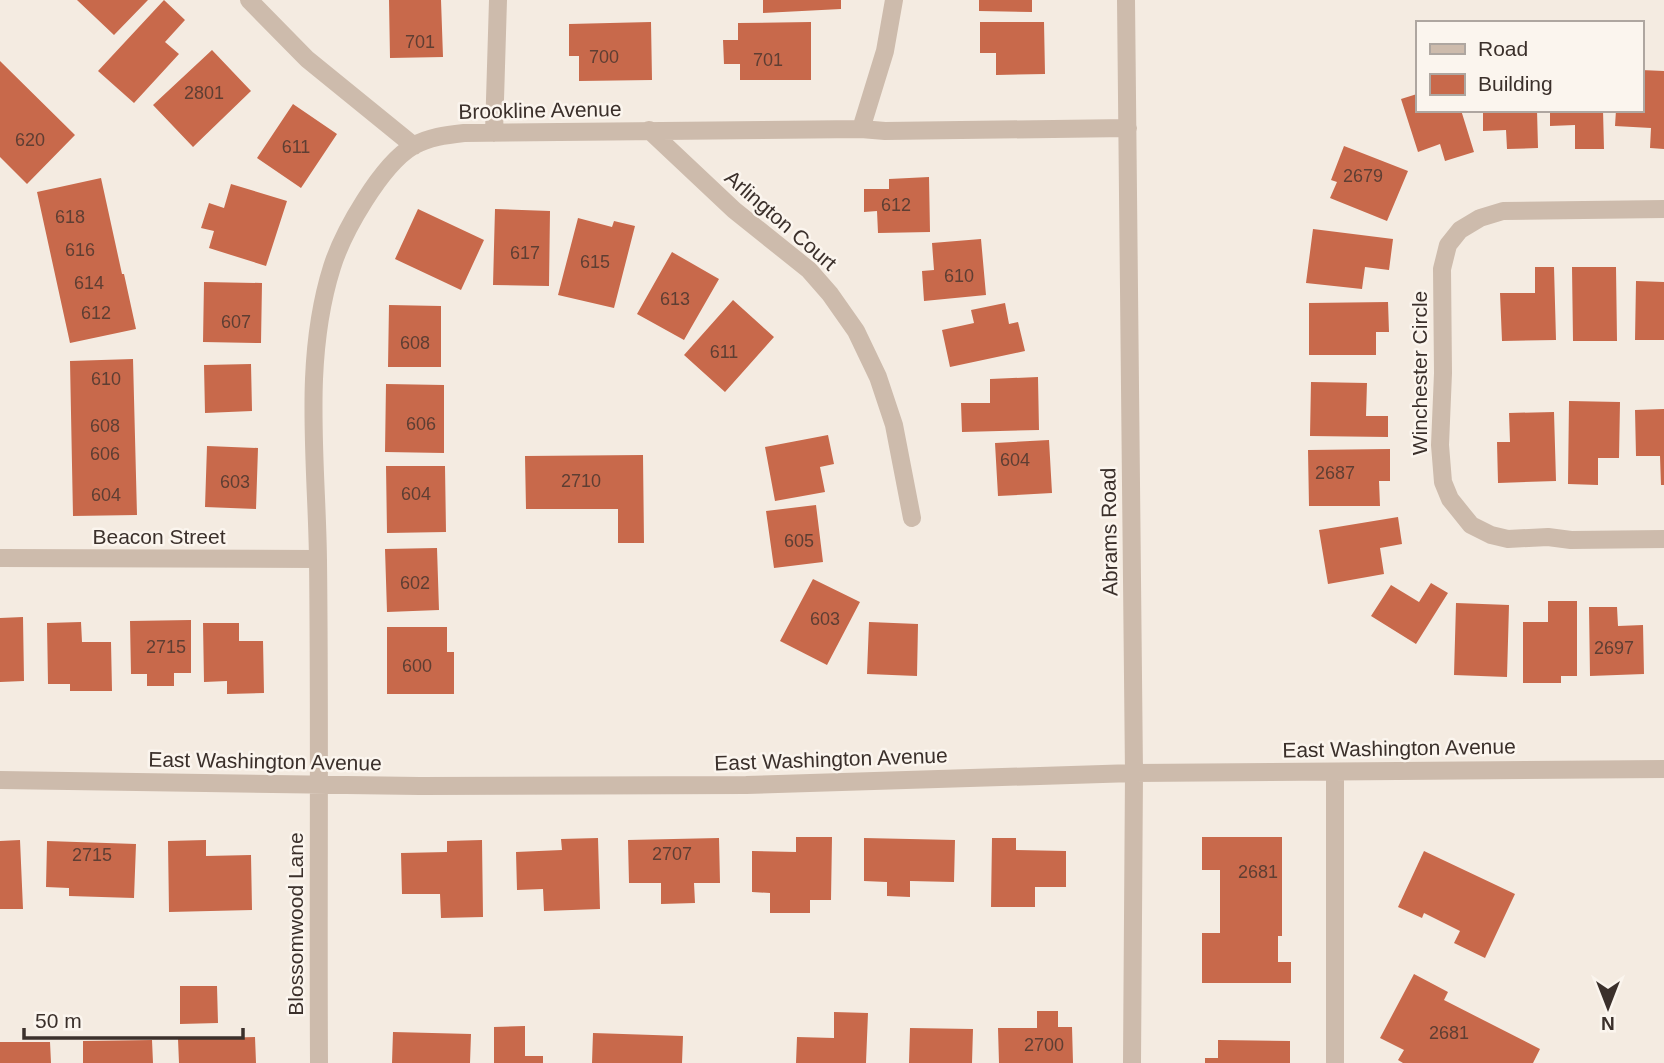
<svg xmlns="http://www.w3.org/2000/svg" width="1664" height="1063" font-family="Arial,sans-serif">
	<rect width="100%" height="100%" fill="#f4ebe1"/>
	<path fill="#c8694b" d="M77 0H148L114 35Z
		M164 0 185 20 165 42 179 54 134 103 98 71Z
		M389 0H441L443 57 390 58Z
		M763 0H841V9L763 13Z
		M979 0H1032V12L979 11Z
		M651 22 652 80 579 81V56H569V24Z
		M811 22V80H740V64H724L723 40H738V23Z
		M980 22H1044L1045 74 996 75V53H980Z
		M212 50 251 91 193 147 153 105Z
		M0 61 75 135 27 184 0 157Z
		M1641 70 1664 71V149L1650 148 1651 128 1615 126 1616 110H1641Z
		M1417 94V110H1461L1474 152 1445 161 1440 144 1418 152 1401 99Z
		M293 104 337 134 301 188 257 158Z
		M1483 110H1537L1538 148 1507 149 1506 130 1483 131Z
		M1550 110H1603L1604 149H1575V125L1550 126Z
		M1344 146 1408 171 1387 221 1330 198 1337 182 1331 180Z
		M929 177 930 232 878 233 877 211 864 212V189H889V179Z
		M101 178 122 274H124L136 329 70 343 37 192Z
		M231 184 287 201 266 266 209 248 214 231 201 228 209 203 224 208Z
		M418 209 484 240 461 290 395 259Z
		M495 209 550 211 549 286 493 285Z
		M578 218 612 227 614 221 635 226 614 308 558 295Z
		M1313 229 1393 239 1389 270 1365 267 1362 289 1306 283Z
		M981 239 986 295 924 301 922 271 934 270 932 243Z
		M672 252 719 279 684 340 637 314Z
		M1535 267H1554L1556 340 1502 341 1500 293H1535Z
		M1572 267H1616L1617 341H1573Z
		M1636 281 1664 282V340H1635Z
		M204 282 262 283 261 343 203 342Z
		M733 300 774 337 725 392 684 355Z
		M1388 302 1389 332H1376V355H1309V303Z
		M1005 303 1009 324 1018 322 1025 351 950 367 942 330 974 323 971 310Z
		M389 305 441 306V367H388Z
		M133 359 137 515 73 516 70 361Z
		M251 364 252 411 205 413 204 365Z
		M1038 377 1039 430 962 432 961 403H990V379Z
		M1311 382 1367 383 1366 416H1388V437L1310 436Z
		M386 384 444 385V453L385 452Z
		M1569 401 1620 402 1619 458H1598V485L1568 484Z
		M1664 409V485H1661L1660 456H1636L1635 410Z
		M1554 412 1556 481 1498 483 1497 442H1510L1509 413Z
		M828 435 834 464 820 467 825 492 775 501 765 447Z
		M1049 440 1052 493 998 496 995 443Z
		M207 446 258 448 256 509 205 507Z
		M1390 449V481H1379L1380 506H1309L1308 450Z
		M643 455 644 543H618V509H526L525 456Z
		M386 466H445L446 532 387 533Z
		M816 505 823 562 774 568 766 511Z
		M1398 517 1402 544 1380 548 1384 574 1328 584 1319 530Z
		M437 548 439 610 387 612 385 549Z
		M813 579 860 602 827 665 780 641Z
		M1431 583 1448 593 1416 644 1371 616 1391 585 1419 602Z
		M1548 601H1577V676H1561V683H1523V622H1548Z
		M1456 603 1509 605 1507 677 1454 675Z
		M1589 607H1617L1618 626 1643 625 1644 674 1590 676Z
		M23 617 24 681 0 682V618Z
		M191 620V673H174V686H147V674H131L130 621Z
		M81 622 82 642H111L112 691H70V684H48L47 623Z
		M869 622 918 624 917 676 867 674Z
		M203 623H239V641H263L264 693 227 694V681L204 682Z
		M387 627H447V652H454V694H387Z
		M796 837H832L831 900H810V913H770V893L752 892V851L796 852Z
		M1202 837H1282V936H1278V962H1291V983H1202V933H1220V870H1202Z
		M598 838 600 909 544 911 543 889 517 890 516 852 562 850 561 839Z
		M719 838 720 883H694L695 903 661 904V883H629L628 840Z
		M864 838 955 840 954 882 910 881V897L887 896V882L864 881Z
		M992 838H1016V850L1066 851V887H1035V907H991Z
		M20 840 23 909H0V841Z
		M206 840V856L251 855 252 910 169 912 168 841Z
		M482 840 483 917 441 918 440 894H402L401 853 447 852V841Z
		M47 841 136 844 134 898 69 896V888L46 887Z
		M1424 851 1515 894 1485 958 1454 943 1460 931 1424 913 1422 918 1398 907Z
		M1414 974 1448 992 1444 1000 1540 1049 1533 1063H1403L1398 1060 1404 1050 1380 1038Z
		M180 986H217L218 1023 180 1024Z
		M1037 1011H1058V1027H1072L1073 1063H999L998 1028H1037Z
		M834 1012 868 1013 866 1063H796L797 1037 834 1038Z
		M525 1026V1056H543V1063H494V1027Z
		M910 1028 973 1029 972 1063H909Z
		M393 1032 471 1034 470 1063H392Z
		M593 1033 683 1036 682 1063H592Z
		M255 1037 256 1063H179L178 1039Z
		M152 1040 153 1063H83V1041Z
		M1218 1040 1290 1041V1063H1205V1058H1218Z
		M0 1042H50L51 1063H0Z"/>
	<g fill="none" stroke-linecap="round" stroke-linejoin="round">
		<path stroke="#cdbbac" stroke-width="18" d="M249 0 307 59 414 146
			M1126 0 1134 773 1132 1063
			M861 129 885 51 894 0
			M649 130 734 210 809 270 830 294 856 331 878 377 894 425 912 518
			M494 133 498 0
			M1664 209 1503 211 1480 218 1460 230 1448 245 1442 269 1443 373 1440 445 1443 482 1450 499 1471 525 1491 535 1508 539 1548 537 1571 540 1664 539
			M0 558 318 559
			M1335 772V1063
			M0 780 420 786 746 785 1134 773 1664 769
			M319 1063C318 896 320 728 318 561 317 464 302 362 332 267 343 232 381 165 413 146 429 137 446 135 464 133L861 129 885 131 1128 128"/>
	</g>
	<g text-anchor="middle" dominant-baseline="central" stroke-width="5" stroke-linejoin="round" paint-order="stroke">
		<g font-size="18" fill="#5e3e33">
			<text x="420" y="42">701</text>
			<text x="604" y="57">700</text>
			<text x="768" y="60">701</text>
			<text x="204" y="93">2801</text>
			<text x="30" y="140">620</text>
			<text x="296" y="147">611</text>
			<text x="1363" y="176">2679</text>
			<text x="896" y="205">612</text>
			<text x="70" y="217">618</text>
			<text x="80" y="250">616</text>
			<text x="525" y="253">617</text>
			<text x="595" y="262">615</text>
			<text x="959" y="276">610</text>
			<text x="89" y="283">614</text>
			<text x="675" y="299">613</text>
			<text x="96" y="313">612</text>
			<text x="236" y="322">607</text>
			<text x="415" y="343">608</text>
			<text x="724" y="352">611</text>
			<text x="106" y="379">610</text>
			<text x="421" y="424">606</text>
			<text x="105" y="426">608</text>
			<text x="105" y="454">606</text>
			<text x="1015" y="460">604</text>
			<text x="1335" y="473">2687</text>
			<text x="581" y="481">2710</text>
			<text x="235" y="482">603</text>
			<text x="416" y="494">604</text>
			<text x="106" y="495">604</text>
			<text x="799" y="541">605</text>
			<text x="415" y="583">602</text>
			<text x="825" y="619">603</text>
			<text x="166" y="647">2715</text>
			<text x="1614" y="648">2697</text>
			<text x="417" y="666">600</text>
			<text x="672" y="854">2707</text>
			<text x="92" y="855">2715</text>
			<text x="1258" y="872">2681</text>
			<text x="1449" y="1033">2681</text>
			<text x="1044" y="1045">2700</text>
		</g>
		<g font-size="21" fill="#3b302b" stroke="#fbf5ee">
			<text transform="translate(540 110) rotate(-1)">Brookline Avenue</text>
			<text transform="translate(781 220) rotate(41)">Arlington Court</text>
			<text transform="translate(1419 373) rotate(-90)">Winchester Circle</text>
			<text transform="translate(1109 532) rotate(-91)">Abrams Road</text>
			<text x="159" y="536">Beacon Street</text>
			<text transform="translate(1399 748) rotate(-1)">East Washington Avenue</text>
			<text transform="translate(831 759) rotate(-2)">East Washington Avenue</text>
			<text transform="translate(265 761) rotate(1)">East Washington Avenue</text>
			<text transform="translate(295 924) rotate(-90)">Blossomwood Lane</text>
		</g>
	</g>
	<rect x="1416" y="21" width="228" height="91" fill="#fbf5ee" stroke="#aea6a0" stroke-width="2"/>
	<rect x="1430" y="44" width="35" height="10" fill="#cdbbac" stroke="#aea6a0" stroke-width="2"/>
	<text x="1478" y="56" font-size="21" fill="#3b302b">Road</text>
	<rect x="1430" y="74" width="35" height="21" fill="#c8694b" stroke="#aea6a0" stroke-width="2"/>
	<text x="1478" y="91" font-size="21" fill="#3b302b">Building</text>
	<g transform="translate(1608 1007) rotate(180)" stroke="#fbf5ee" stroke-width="5" paint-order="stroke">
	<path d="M0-5L12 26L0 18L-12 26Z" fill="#3b302b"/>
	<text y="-10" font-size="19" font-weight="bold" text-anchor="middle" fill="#3b302b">N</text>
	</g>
	<path d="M24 1028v10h219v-10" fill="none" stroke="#3b302b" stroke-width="3.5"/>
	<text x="35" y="1028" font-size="21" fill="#3b302b" stroke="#fbf5ee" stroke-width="5" paint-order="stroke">50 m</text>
</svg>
